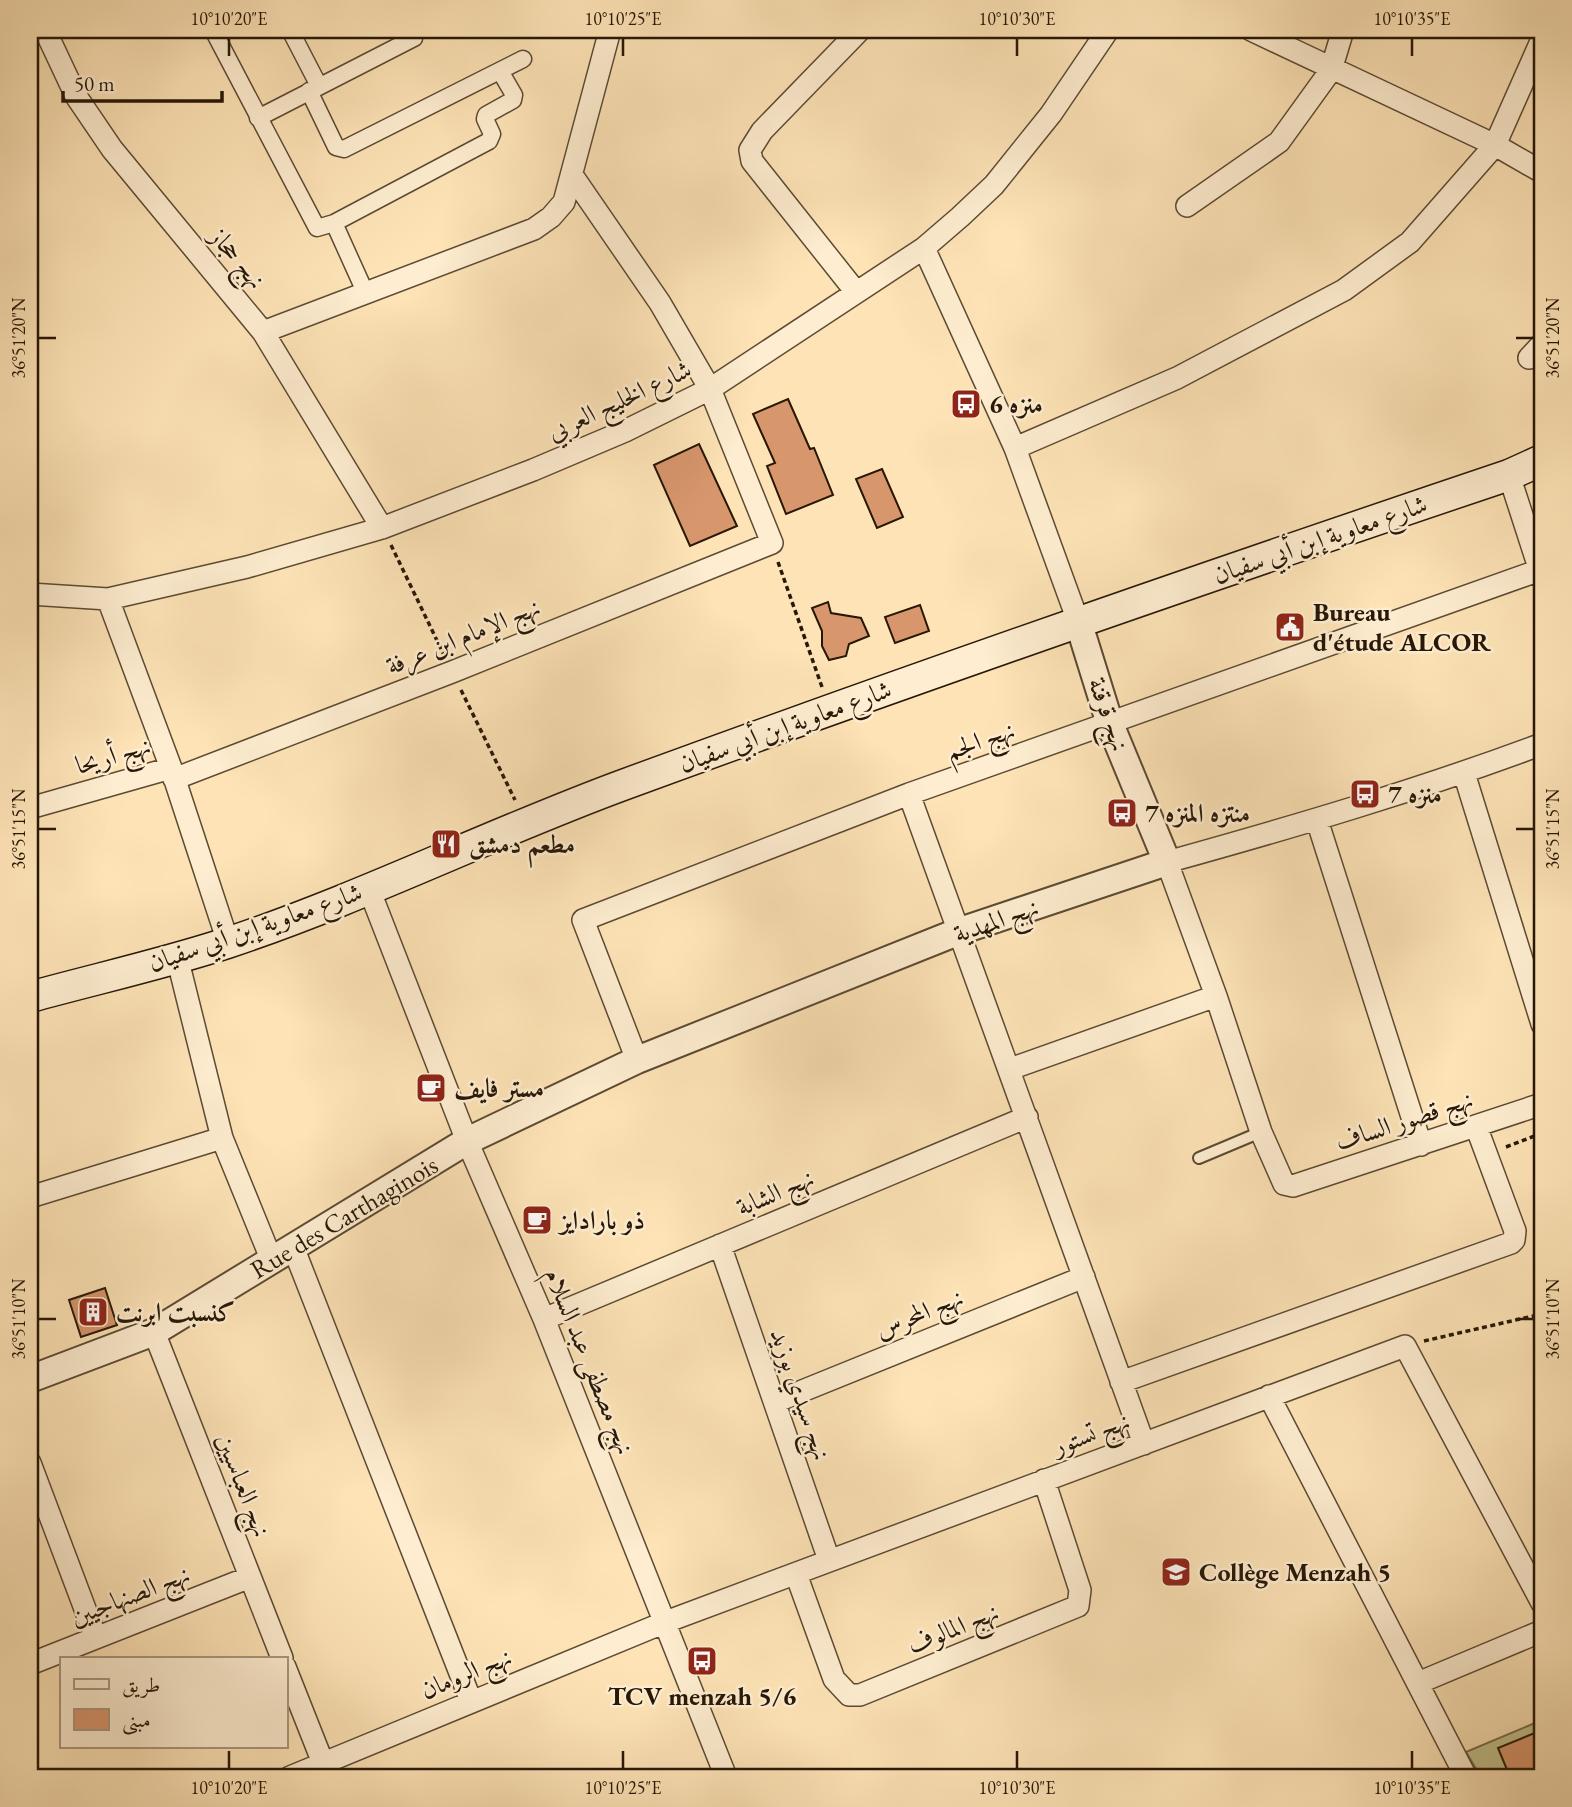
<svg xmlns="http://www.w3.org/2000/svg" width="1572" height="1807" font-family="'EB Garamond',Amiri,serif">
	<rect width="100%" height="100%" fill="#fde3b6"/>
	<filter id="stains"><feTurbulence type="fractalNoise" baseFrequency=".00286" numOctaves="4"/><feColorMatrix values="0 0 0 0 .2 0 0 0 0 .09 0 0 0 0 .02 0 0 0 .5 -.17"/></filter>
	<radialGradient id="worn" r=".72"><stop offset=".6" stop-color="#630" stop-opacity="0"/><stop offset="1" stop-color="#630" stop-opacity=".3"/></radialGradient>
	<path fill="#c2c38c" stroke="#746d4a" stroke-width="2" d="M1542 1720V1777H1481L1466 1752Z"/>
	<path fill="#d8966d" stroke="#271707" stroke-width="2" d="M788 399 810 449 814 448 833 495 786 514 767 466 775 463 753 414Z
		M699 444 737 526 690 546 654 465Z
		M882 469 903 517 877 528 856 479Z
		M828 602 831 613 861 618 869 636 849 644 846 656 829 660 822 646V631L812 608Z
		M920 605 929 631 895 643 885 617Z
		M105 1288 117 1325 81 1337 69 1300Z
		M1542 1730V1777H1510L1498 1748Z"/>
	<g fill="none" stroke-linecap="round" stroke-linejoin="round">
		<g stroke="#5c4a33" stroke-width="14">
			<path id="service" d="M1199 1158 1261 1132"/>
		</g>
		<g stroke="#5c4a33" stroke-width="19">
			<path id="pedestrian" d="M213 30 317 228 334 223 489 141 492 134 485 119 486 115 513 100 514 95 500 71
				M290 30 319 86
				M309 91 336 147 344 149 523 59
				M258 118 414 38 415 30
				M334 223 366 294"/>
		</g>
		<g stroke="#5c4a33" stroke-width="24">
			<path id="minor" d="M45 30 76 96 112 149 263 332 382 528
				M1251 30 1495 145 1542 172
				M1187 206 1279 142 1331 70 1343 30
				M924 248 1015 448 1078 621
				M856 292 752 161 750 150 762 131 860 30
				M263 332 534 229 551 217 564 202 610 30
				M1529 358 1542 344
				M1015 448 1177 378 1344 290 1410 242 1495 145 1542 39
				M1509 475 1542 577
				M30 594 108 599 247 567 382 528 533 470 625 431 710 389 924 248 960 217 994 185 1051 114 1108 30
				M108 599 171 768 228 942
				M1542 744C1419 790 1293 827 1167 862L1216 996 1261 1132 1284 1184 1293 1186 1542 1104
				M1464 773 1542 1024
				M174 779 452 672 772 543 710 389 660 303 572 175
				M909 794 1144 1444
				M30 808 171 768
				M1317 820 1421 1145
				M369 889 467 1141 544 1319 726 1777
				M177 957 222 1138 272 1261
				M637 1060 583 920 909 794 1540 570
				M1010 1069 1216 996
				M30 1197 222 1138
				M720 1245 829 1560
				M293 1247 471 1701
				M544 1319 1027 1117
				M154 1332 282 1658
				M1121 1382 1511 1243 1514 1240 1515 1231 1476 1126
				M1269 1396 1466 1777
				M775 1402 1084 1277
				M30 1463 96 1638
				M796 1574 834 1679 849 1695H860L1078 1606 1080 1590 1044 1480
				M30 1664 250 1577
				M285 1667 323 1763
				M1418 1683 1542 1631
				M290 1777 663 1623 1405 1346 1542 1603"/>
		</g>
		<g stroke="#5c4a33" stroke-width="30">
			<path id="tertiary" d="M30 1379 154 1332 467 1141 637 1060 960 931 1167 862 1110 724 1078 621"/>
		</g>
		<g stroke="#271707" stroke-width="33">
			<path id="secondary" d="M30 997C95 979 163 964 227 943 362 898 490 834 623 785 917 677 1212 575 1509 475L1542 460"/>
		</g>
		<path stroke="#271707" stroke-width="3.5" stroke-dasharray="5 3.5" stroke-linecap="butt" d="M391 545 444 655
			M778 562 822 687
			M461 690 515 800
			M1506 1147 1542 1133
			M1424 1341 1542 1314"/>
		<use href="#service" stroke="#feedd0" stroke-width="10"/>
		<use href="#pedestrian" stroke="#feedd0" stroke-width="16"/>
		<use href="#minor" stroke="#feedd0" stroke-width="21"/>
		<use href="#tertiary" stroke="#feedd0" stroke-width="26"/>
		<use href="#secondary" stroke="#feedd0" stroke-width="30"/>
	</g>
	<path fill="none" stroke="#271707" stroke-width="2.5" d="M229 38V56M623 38V56M1017 38V56M1412 38V56M38 338H56M1516 338H1534M38 829H56M1516 829H1534M38 1319H56M1516 1319H1534M229 1751V1769M623 1751V1769M1017 1751V1769M1412 1751V1769"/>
	<defs>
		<g id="bus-square" transform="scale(1.575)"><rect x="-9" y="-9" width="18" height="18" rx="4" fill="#8f2418" stroke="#feedd0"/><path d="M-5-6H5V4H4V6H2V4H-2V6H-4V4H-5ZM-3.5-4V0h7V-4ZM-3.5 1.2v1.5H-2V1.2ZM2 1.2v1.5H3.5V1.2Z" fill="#fff"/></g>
		<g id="civic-square" transform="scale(1.575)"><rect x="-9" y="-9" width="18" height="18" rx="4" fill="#8f2418" stroke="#feedd0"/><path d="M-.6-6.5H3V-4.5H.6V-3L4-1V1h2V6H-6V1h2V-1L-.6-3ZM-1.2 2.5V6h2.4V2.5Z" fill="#fff"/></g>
		<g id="restaurant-square" transform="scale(1.575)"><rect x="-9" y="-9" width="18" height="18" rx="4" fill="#8f2418" stroke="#feedd0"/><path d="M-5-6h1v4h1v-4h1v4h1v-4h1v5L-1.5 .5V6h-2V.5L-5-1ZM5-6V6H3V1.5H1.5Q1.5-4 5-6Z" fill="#fff"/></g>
		<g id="cafe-square" transform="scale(1.575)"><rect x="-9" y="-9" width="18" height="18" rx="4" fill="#8f2418" stroke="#feedd0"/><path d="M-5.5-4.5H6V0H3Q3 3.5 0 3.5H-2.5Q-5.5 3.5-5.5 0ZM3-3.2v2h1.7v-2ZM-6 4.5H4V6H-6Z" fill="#fff"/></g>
		<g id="building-square" transform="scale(1.575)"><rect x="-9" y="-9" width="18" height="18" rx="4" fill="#8f2418" stroke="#feedd0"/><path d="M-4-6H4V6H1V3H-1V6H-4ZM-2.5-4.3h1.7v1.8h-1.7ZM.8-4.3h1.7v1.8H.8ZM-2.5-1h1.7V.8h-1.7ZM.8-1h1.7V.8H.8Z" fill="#fff"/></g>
		<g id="school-square" transform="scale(1.575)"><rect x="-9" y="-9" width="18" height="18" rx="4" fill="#8f2418" stroke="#feedd0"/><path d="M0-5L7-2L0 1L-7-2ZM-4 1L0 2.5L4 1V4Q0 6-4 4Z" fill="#fff"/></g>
	</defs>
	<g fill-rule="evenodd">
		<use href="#bus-square" x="966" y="404"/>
		<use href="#civic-square" x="1290" y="627"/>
		<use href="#bus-square" x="1365" y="794"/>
		<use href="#bus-square" x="1122" y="813"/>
		<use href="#restaurant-square" x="446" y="844"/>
		<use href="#cafe-square" x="431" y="1088"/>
		<use href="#cafe-square" x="537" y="1220"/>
		<use href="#building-square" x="93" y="1312"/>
		<use href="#school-square" x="1176" y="1572"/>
		<use href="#bus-square" x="702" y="1661"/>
	</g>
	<g text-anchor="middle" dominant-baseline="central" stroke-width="5" stroke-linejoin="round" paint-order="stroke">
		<g font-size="26" fill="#271707" stroke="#feedd0">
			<text transform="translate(238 258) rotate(50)">نهج حجاز</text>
			<text transform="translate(619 400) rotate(-25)">شارع الخليج العربي</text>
			<text transform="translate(1320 539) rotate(-19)">شارع معاوية إبن أبي سفيان</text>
			<text transform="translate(463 636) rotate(-22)">نهج الإمام ابن عرفة</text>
			<text transform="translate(1109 714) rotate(71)">نهج قرقنة</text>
			<text transform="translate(785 726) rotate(-20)">شارع معاوية إبن أبي سفيان</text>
			<text transform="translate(980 740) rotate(-19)">نهج الجم</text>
			<text transform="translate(113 755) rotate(-16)">نهج أريحا</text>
			<text transform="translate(996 920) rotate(-19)">نهج المهدية</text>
			<text transform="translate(255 927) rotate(-19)">شارع معاوية إبن أبي سفيان</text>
			<text transform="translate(1404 1120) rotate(-18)">نهج قصور الساف</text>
			<text transform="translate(775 1192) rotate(-23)">نهج الشابة</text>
			<text transform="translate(344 1217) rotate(-31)">Rue des Carthaginois</text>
			<text transform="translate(919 1313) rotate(-22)">نهج المحرس</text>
			<text transform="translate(590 1361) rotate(68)">نهج مصطفى عبد السلام</text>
			<text transform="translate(801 1394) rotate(71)">نهج سيدي بوزيد</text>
			<text transform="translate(1091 1433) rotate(-20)">نهج تستور</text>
			<text transform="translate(244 1485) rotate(69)">نهج العباسيين</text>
			<text transform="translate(130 1595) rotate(-21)">نهج الصنهاجيين</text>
			<text transform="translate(953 1628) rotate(-22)">نهج المالوف</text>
			<text transform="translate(466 1673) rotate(-22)">نهج الرومان</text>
		</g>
		<g font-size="26" font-weight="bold" fill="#271707" stroke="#feedd0" text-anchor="start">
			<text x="989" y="404">منزه 6</text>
			<text x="1313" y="612">Bureau<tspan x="1313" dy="30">d'étude ALCOR</tspan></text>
			<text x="1388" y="794">منزه 7</text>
			<text x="1145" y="813">منتزه المنزه 7</text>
			<text x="469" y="844">مطعم دمشق</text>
			<text x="454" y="1088">مستر فايف</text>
			<text x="560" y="1220">ذو بارادايز</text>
			<text x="116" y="1312">كنسبت ابرنت</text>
			<text x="1199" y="1572">Collège Menzah 5</text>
			<text x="702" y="1696" text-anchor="middle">TCV menzah 5/6</text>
		</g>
	</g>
	<rect width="1572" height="1807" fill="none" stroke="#fde3b6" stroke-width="77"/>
	<rect x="60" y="1657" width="228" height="91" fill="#feedd0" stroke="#a89780" stroke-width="2"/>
	<rect x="74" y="1679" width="35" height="10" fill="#feedd0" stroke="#a89780" stroke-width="2"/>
	<text x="122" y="1692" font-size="21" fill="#271707">طريق</text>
	<rect x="74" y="1709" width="35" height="21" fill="#d8966d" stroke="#a89780" stroke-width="2"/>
	<text x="122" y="1727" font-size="21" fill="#271707">مبنى</text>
	<path d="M63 91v10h159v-10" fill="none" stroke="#271707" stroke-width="3.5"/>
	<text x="74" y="91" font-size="21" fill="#271707" stroke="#feedd0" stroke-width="5" paint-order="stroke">50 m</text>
	<rect x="38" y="38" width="1496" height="1731" fill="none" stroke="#271707" stroke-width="2.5"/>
	<g font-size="18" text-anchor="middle" fill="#271707">
		<text x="229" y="25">10°10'20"E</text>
		<text x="623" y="25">10°10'25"E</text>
		<text x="1017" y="25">10°10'30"E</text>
		<text x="1412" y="25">10°10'35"E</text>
		<text transform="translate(19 338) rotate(-90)" y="6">36°51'20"N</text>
		<text transform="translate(1553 338) rotate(-90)" y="6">36°51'20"N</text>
		<text transform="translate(19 829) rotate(-90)" y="6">36°51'15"N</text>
		<text transform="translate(1553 829) rotate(-90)" y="6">36°51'15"N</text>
		<text transform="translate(19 1319) rotate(-90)" y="6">36°51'10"N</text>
		<text transform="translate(1553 1319) rotate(-90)" y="6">36°51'10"N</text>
		<text x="229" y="1794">10°10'20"E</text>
		<text x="623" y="1794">10°10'25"E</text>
		<text x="1017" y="1794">10°10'30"E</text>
		<text x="1412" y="1794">10°10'35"E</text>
	</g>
	<rect width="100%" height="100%" filter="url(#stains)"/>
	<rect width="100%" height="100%" fill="url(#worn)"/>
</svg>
